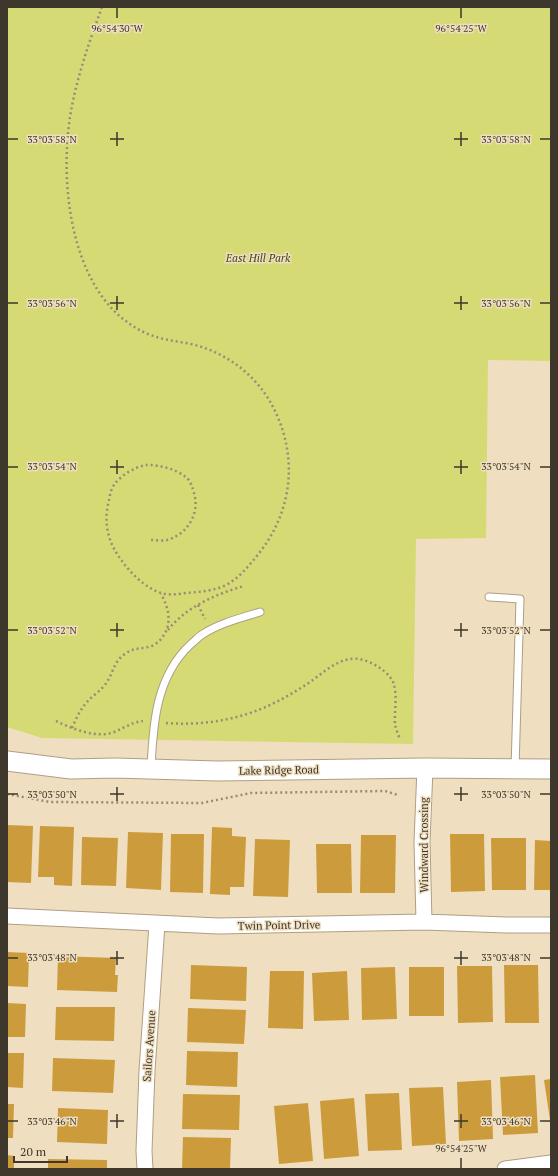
<svg xmlns="http://www.w3.org/2000/svg" width="558" height="1176" font-family="'PT Serif',serif">
	<rect width="100%" height="100%" fill="#efdebf"/>
	<path fill="#d6da75" d="M7 7H551V361L488 360 486 538 416 539 413 744 42 738 7 727Z"/>
	<path fill="#cc9c3c" d="M7 825 33 826 31 883 7 882Z
		M40 826 74 827 72 886 54 885V877H38Z
		M212 827 232 828V836L246 837 244 887H230V895L210 894Z
		M128 832 163 833 161 890 126 888Z
		M171 834H204L203 893 170 892Z
		M450 834H484L485 891 451 892Z
		M361 835H396L395 893H360Z
		M82 837 118 838 116 886 81 885Z
		M491 838H526V890H492Z
		M255 839 290 840 288 897 253 896Z
		M535 840 551 841V890H534Z
		M316 844H351L352 893H317Z
		M7 952 29 953 28 987 7 986Z
		M58 956 116 958 115 975H118L117 992 57 990Z
		M191 965 247 967 246 1001 190 999Z
		M504 965H538L539 1023H505Z
		M457 966H492L493 1022 458 1023Z
		M395 967 397 1019 362 1020 361 968Z
		M409 967H444V1016H409Z
		M270 971H304L303 1029 268 1028Z
		M347 971 349 1020 314 1021 312 973Z
		M7 1003 26 1004 25 1037H7Z
		M56 1007H115L114 1041 55 1040Z
		M188 1008 246 1010 244 1044 187 1042Z
		M187 1051 238 1052 237 1087 186 1085Z
		M7 1053H24L23 1088 7 1087Z
		M53 1058 115 1060 113 1093 52 1091Z
		M535 1075 538 1133 503 1135 500 1077Z
		M551 1079V1120H550L544 1080Z
		M491 1080 493 1139 459 1141 457 1082Z
		M443 1087 446 1144 412 1146 409 1088Z
		M399 1093 402 1150 368 1151 365 1094Z
		M183 1094 240 1095 239 1130 182 1129Z
		M354 1098 359 1156 324 1159 320 1101Z
		M308 1103 313 1161 279 1164 274 1106Z
		M7 1104H14L13 1138H7Z
		M58 1108 108 1110 107 1144 57 1142Z
		M183 1137 231 1138 230 1169H182Z
		M7 1155 14 1156V1169H7Z
		M48 1159 107 1160V1169H48Z"/>
	<g fill="none" stroke-linecap="round" stroke-linejoin="round">
		<g stroke="#af9f82" stroke-width="9">
			<path id="service" d="M489 597 520 599 515 769
				M151 768C153 724 156 676 191 644 195 641 199 636 203 634 220 623 241 618 260 612"/>
		</g>
		<g stroke="#af9f82" stroke-width="17">
			<path id="minor" d="M7 916 218 926 424 922 506 925H551
				M424 922 422 842 425 768
				M145 1169 144 1151 147 1071 157 924
				M505 1169 551 1163"/>
		</g>
		<g stroke="#af9f82" stroke-width="21">
			<path id="tertiary" d="M7 761 71 769 115 768 217 771 425 768 551 769"/>
		</g>
		<path stroke="#988c77" stroke-width="2.5" stroke-dasharray="2 3" stroke-linecap="butt" d="M102 7C89 43 76 79 70 117 59 189 72 302 148 334 162 340 176 341 191 344 226 352 258 376 274 409 299 459 292 514 256 557 247 568 237 580 224 586 212 591 199 592 186 593 179 594 172 595 165 594 149 591 131 574 122 561 108 543 103 523 109 500 110 495 111 489 114 485 121 475 135 467 146 465 159 464 184 471 190 482 192 486 193 489 194 493 200 513 188 534 167 540 162 541 156 540 151 540
			M198 605 205 619
			M168 630C186 607 216 594 244 586
			M56 721C71 728 90 736 107 734 119 732 130 722 143 721
			M166 723C205 726 245 719 280 700 288 696 296 691 304 686 319 677 332 662 350 659 364 656 388 670 393 682 398 694 394 712 395 725 396 729 398 734 400 739
			M72 728C76 719 80 710 87 702 93 695 102 690 107 682 113 673 114 661 125 654 132 648 140 649 148 647 153 646 158 643 161 639 173 625 169 608 161 594
			M7 794 50 802 202 803 251 793 385 791 398 795"/>
		<use href="#service" stroke="#fff" stroke-width="7"/>
		<use href="#minor" stroke="#fff" stroke-width="15"/>
		<use href="#tertiary" stroke="#fff" stroke-width="19"/>
	</g>
	<path fill="none" stroke="#3e372b" stroke-width="1.5" d="M117 8V18M461 8V18M117 132V146M461 132V146M8 139H18M110 139H124M454 139H468M540 139H550M117 296V310M461 296V310M8 303H18M110 303H124M454 303H468M540 303H550M117 460V474M461 460V474M8 467H18M110 467H124M454 467H468M540 467H550M117 623V637M461 623V637M8 630H18M110 630H124M454 630H468M540 630H550M117 787V801M461 787V801M8 794H18M110 794H124M454 794H468M540 794H550M117 951V965M461 951V965M8 958H18M110 958H124M454 958H468M540 958H550M117 1114V1128M461 1114V1128M8 1121H18M110 1121H124M454 1121H468M540 1121H550M461 1158V1168"/>
	<g text-anchor="middle" dominant-baseline="central" stroke-width="3" stroke-linejoin="round" paint-order="stroke">
		<g font-size="11" font-style="italic" fill="#44451b" stroke="#efdebf">
			<text x="258" y="258">East Hill Park</text>
		</g>
		<g font-size="11" fill="#3e372b" stroke="#efdebf">
			<text transform="translate(279 770) rotate(-1)">Lake Ridge Road</text>
			<text transform="translate(424 845) rotate(-90)">Windward Crossing</text>
			<text transform="translate(279 925) rotate(-1)">Twin Point Drive</text>
			<text transform="translate(149 1046) rotate(-86)">Sailors Avenue</text>
		</g>
	</g>
	<g font-size="10" text-anchor="middle" fill="#3e372b" stroke="#efdebf" stroke-width="3" stroke-linejoin="round" paint-order="stroke">
		<text x="117" y="32">96°54'30"W</text>
		<text x="461" y="32">96°54'25"W</text>
		<text x="52" y="143">33°03'58"N</text>
		<text x="506" y="143">33°03'58"N</text>
		<text x="52" y="307">33°03'56"N</text>
		<text x="506" y="307">33°03'56"N</text>
		<text x="52" y="470">33°03'54"N</text>
		<text x="506" y="470">33°03'54"N</text>
		<text x="52" y="634">33°03'52"N</text>
		<text x="506" y="634">33°03'52"N</text>
		<text x="52" y="798">33°03'50"N</text>
		<text x="506" y="798">33°03'50"N</text>
		<text x="52" y="961">33°03'48"N</text>
		<text x="506" y="961">33°03'48"N</text>
		<text x="52" y="1125">33°03'46"N</text>
		<text x="506" y="1125">33°03'46"N</text>
		<text x="461" y="1152">96°54'25"W</text>
	</g>
	<rect width="558" height="1176" fill="none" stroke="#3e372b" stroke-width="16"/>
	<path d="M14 1156v6h53v-6" fill="none" stroke="#3e372b" stroke-width="2"/>
	<text x="20" y="1156" font-size="12" fill="#3e372b" stroke="#efdebf" stroke-width="3" paint-order="stroke">20 m</text>
</svg>
